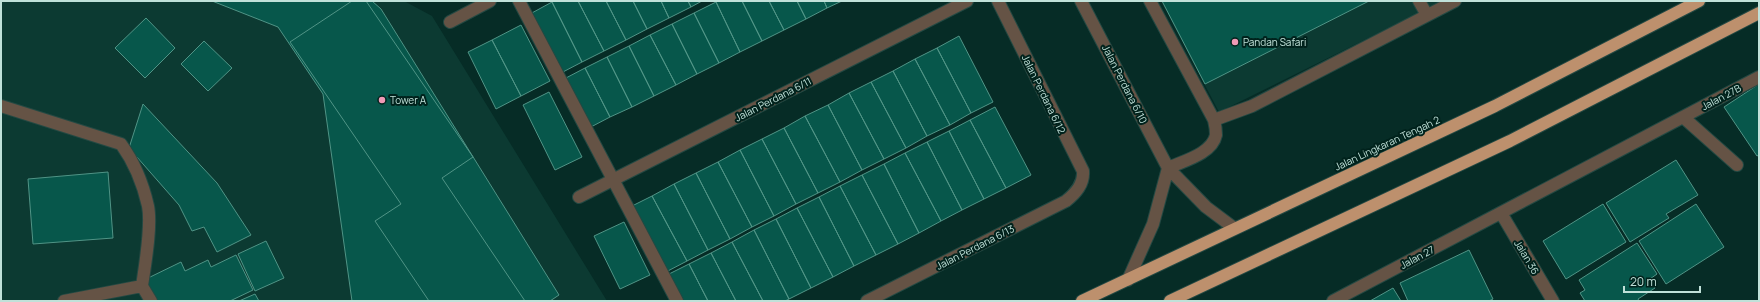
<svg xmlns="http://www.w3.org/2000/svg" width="1760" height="302" font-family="Manrope,sans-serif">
	<rect width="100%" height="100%" fill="#062c26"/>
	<path fill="#0c3a32" d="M1 1H404L432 16 607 301H1Z
		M1161 1H1443L1219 112Z"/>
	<path fill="#07574b" stroke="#509486" d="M212 1H372L381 9 559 295 550 301H352L323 94 278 27Z
		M352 1H366L473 157 442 178 525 301H429L375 221 401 204 290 42Z
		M554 1H578L604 51 582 62 552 2Z
		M578 1H606L626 40 604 51Z
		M606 1H633L647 29 626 40Z
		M633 1H661L669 18 647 29Z
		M661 1H688L691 7 669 18Z
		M688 1H702L691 7Z
		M718 1H742L762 41 740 52 716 2Z
		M742 1H769L784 30 762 41Z
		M769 1H797L806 19 784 30Z
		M797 1H824L827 8 806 19Z
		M824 1H842L827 8Z
		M1162 1H1369L1205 84Z
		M552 2 582 62 561 73 530 14Z
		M716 2 740 52 719 63 694 13Z
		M694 13 719 63 697 74 672 24Z
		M146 18 175 48 145 78 115 48Z
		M672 24 697 74 676 85 650 35Z
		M521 25 550 81 521 96 492 40Z
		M650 35 676 85 654 96 629 46Z
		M959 36 993 102 971 113 937 48Z
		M492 40 521 96 496 109 468 52Z
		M204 41 232 68 208 91 181 64Z
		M629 46 654 96 632 107 607 57Z
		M937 48 971 113 950 125 915 59Z
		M607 57 632 107 610 117 585 68Z
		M915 59 950 125 927 136 893 71Z
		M585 68 610 117 589 128 564 79Z
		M893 71 927 136 906 148 871 82Z
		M871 82 906 148 884 159 849 93Z
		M1759 84V155L1757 156 1724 107Z
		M549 92 582 157 555 170 523 105Z
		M849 93 884 159 862 170 828 105Z
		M143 104 217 183 251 235 217 252 204 227 192 231 179 205 129 148Z
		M828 105 862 170 840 182 805 116Z
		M995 107 1031 175 1006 188 970 120Z
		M805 116 840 182 818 193 784 128Z
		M970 120 1006 188 984 199 949 131Z
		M784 128 818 193 796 204 762 139Z
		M949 131 984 199 962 210 927 142Z
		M762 139 796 204 774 216 740 150Z
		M927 142 962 210 941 221 905 153Z
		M740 150 774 216 752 227 718 162Z
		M905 153 941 221 919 233 884 164Z
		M1676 160 1698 195 1666 214 1669 218 1630 242 1606 203Z
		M718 162 752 227 730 239 696 173Z
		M884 164 919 233 898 244 862 175Z
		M108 172 113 238 33 244 28 179Z
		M696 173 730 239 708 250 674 184Z
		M862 175 898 244 876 255 840 186Z
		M674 184 708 250 687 261 652 196Z
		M840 186 876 255 854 266 819 197Z
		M652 196 687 261 664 273 630 207Z
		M819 197 854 266 833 277 797 208Z
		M1603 204 1626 242 1566 279 1543 241Z
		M1696 204 1724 247 1666 284 1639 241Z
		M797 208 833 277 811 288 776 219Z
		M776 219 811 288 789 299 754 230Z
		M624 222 650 275 620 289 594 236Z
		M754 230 789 299 785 301H763L732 242Z
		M266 241 284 278 255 291 238 254Z
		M732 242 763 301H736L711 253Z
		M1637 243 1657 274 1650 279 1655 288 1638 299 1639 301H1585L1580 293 1585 290 1579 280Z
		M1469 250 1493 299 1489 301H1408L1400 283Z
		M711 253 736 301H708L689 264Z
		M236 255 253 290 230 301H154L144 280 181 262 185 271 208 260 211 267Z
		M689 264 708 301H681L667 275Z
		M1393 288 1401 301H1370Z
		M255 294 259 301H239Z"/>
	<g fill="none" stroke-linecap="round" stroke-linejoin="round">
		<g stroke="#244943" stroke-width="14">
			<path id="minor" d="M519 1 677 301
				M1081 1 1168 168 1206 207 1234 228
				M1150 1 1214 120C1215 124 1216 131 1216 135 1212 154 1183 161 1168 168
				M1419 1 1427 15
				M450 22 490 1
				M1 106 121 144C134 162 143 184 148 206 152 226 145 265 142 286L64 301
				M1683 117 1737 165
				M1214 120 1252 106 1455 1
				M579 197 967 1
				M1501 213 1553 301
				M1128 280 1153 224 1168 168
				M142 286 151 301
				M867 301 1066 201C1076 193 1084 184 1083 171L998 1
				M1333 301 1759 77"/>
		</g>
		<g stroke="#244943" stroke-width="14">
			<path id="highway" d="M1082 301 1495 106 1699 1
				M1170 301 1510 141 1759 13"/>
		</g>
		<use href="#minor" stroke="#655345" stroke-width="12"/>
		<use href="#highway" stroke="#bd906d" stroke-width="12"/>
	</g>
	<g fill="#f09ab6" stroke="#00221c" stroke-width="1.5">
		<circle cx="1235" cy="42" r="4"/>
		<circle cx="382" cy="100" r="4"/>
	</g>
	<g text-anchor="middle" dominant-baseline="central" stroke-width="4" stroke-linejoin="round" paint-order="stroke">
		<g font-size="10" fill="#c0e1d9" stroke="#00221c" text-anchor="start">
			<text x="1243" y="42">Pandan Safari</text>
			<text x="390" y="100">Tower A</text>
		</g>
		<g font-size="10" fill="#c0e1d9" stroke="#00221c">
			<text transform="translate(1125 84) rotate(63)">Jalan Perdana 6/10</text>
			<text transform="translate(1044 94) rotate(64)">Jalan Perdana 6/12</text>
			<text transform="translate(1721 97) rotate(-28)">Jalan 27B</text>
			<text transform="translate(773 99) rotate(-27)">Jalan Perdana 6/11</text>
			<text transform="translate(1387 143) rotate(-25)">Jalan Lingkaran Tengah 2</text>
			<text transform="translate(975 247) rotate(-27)">Jalan Perdana 6/13</text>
			<text transform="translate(1417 257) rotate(-28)">Jalan 27</text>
			<text transform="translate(1527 257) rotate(59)">Jalan 36</text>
		</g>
	</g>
	<rect width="1760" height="302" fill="none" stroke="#c0e1d9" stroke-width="4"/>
	<path d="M1624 286v6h76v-6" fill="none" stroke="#c0e1d9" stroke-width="2"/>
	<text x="1630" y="286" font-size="12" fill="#c0e1d9" stroke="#00221c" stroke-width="3" paint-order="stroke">20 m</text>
</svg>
